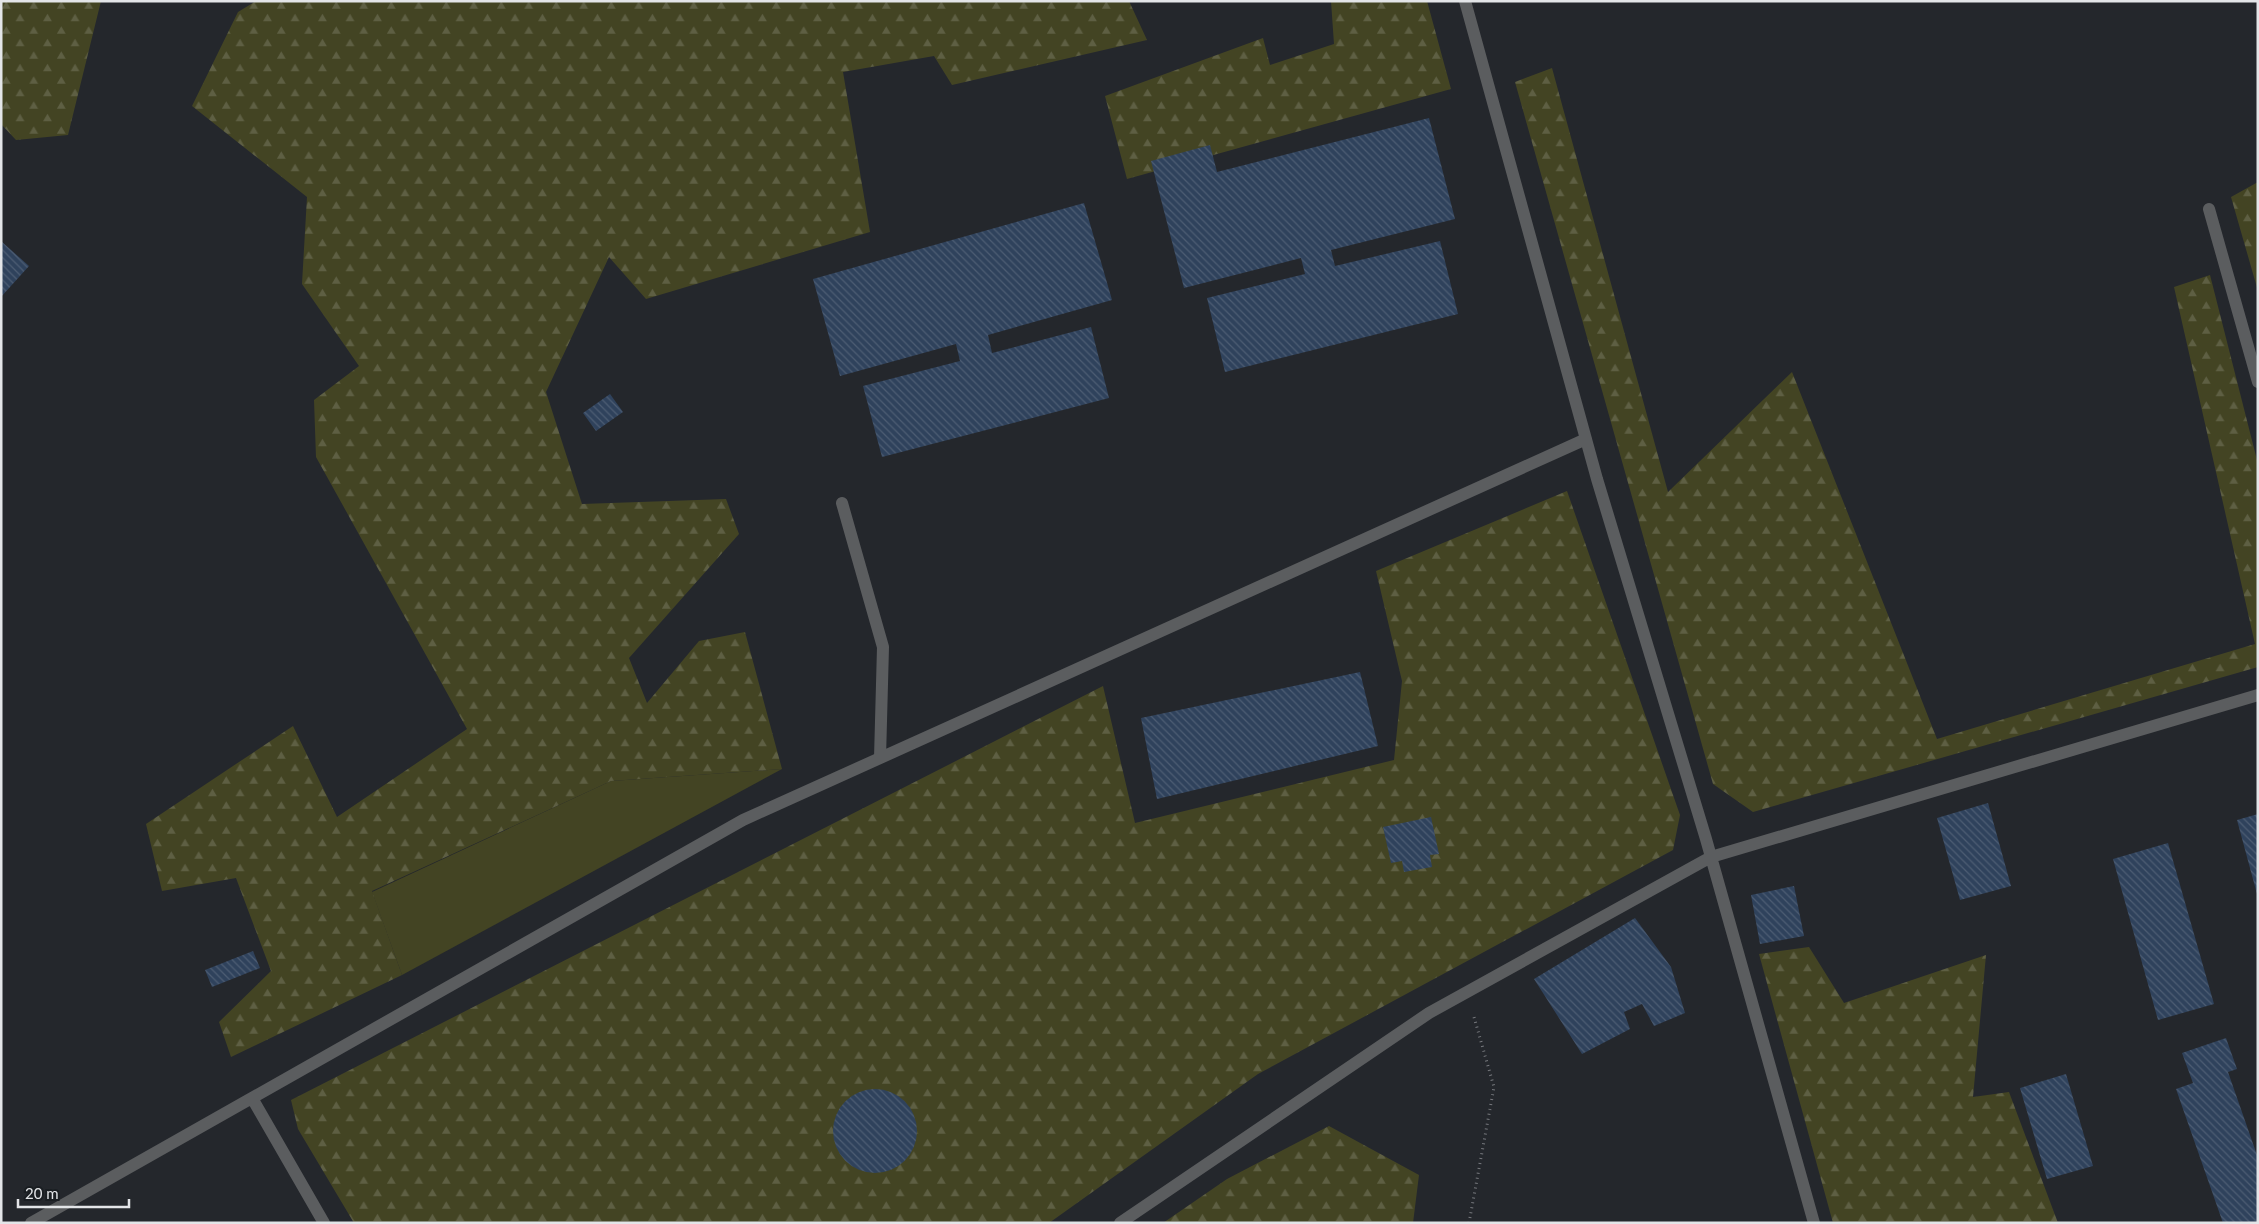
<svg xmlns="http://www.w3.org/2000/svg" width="2259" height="1224" font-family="Lato,sans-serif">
	<defs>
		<pattern id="forest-firs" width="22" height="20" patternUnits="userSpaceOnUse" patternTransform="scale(1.25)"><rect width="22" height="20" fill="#434423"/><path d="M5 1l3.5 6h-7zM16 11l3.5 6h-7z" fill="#5e5f43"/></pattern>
		<pattern id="building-back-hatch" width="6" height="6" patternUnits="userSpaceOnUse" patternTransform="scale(1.25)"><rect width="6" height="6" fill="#2f425c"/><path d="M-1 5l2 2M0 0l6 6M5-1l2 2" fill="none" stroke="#4d5d73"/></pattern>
	</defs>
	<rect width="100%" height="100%" fill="#24272c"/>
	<path fill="#434423" d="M782 769 402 975 372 892 611 781Z"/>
	<path fill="url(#forest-firs)" d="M1 1H101L68 135 16 140 1 124Z
		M256 1H1129L1147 40 952 85 934 56 843 72 870 232 646 299 609 257 546 392 582 504 726 499 739 534 629 658 647 703 699 641 745 632 782 769 611 781 372 891 402 975 231 1057 219 1022 271 971 236 878 162 891 146 824 293 726 337 817 467 729 316 457 314 400 359 366 302 284 307 197 192 106 238 12Z
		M1331 1H1427L1451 89 1127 179 1105 96 1263 38 1270 65 1334 44Z
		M1552 68 1668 492 1792 372 1937 739 2255 644 2174 287 2210 275 2258 464V667L1753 812 1713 784 1515 82Z
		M2258 182V291L2231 197Z
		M1567 491 1680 815 1673 850 1258 1074 1049 1223H354L298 1129 291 1100 1103 686 1135 823 1394 760 1402 681 1376 571Z
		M1809 947 1844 1003 1986 955 1973 1097 2009 1092 2058 1223H1833L1759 954Z
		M1329 1126 1419 1175 1413 1223H1163L1227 1179Z"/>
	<path fill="url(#building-back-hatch)" d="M1429 118 1455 219 1331 250 1335 266 1440 241 1458 314 1225 372 1207 298 1305 274 1301 258 1184 288 1151 161 1210 145 1217 172Z
		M1084 203 1112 300 988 335 992 353 1091 327 1109 398 882 457 863 386 960 361 956 344 840 376 813 279Z
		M1 241 29 266 1 297Z
		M610 394 623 412 596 431 583 413Z
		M1360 672 1378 746 1157 799 1141 718Z
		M1988 803 2011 886 1960 900 1937 818Z
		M2258 814V894H2257L2237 820Z
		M1431 817 1439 854 1430 855 1432 867 1404 872 1402 861 1391 863 1383 827Z
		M2168 843 2214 1004 2158 1020 2113 859Z
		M1794 886 1804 936 1760 944 1751 895Z
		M1635 918 1671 967 1685 1013 1654 1026 1642 1004 1624 1012 1630 1029 1582 1054 1534 979Z
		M253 951 260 968 212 987 205 970Z
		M2226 1038 2237 1069 2228 1072 2258 1158V1223H2223L2176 1089 2193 1083 2182 1053Z
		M2066 1074 2093 1166 2047 1179 2020 1088Z
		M833 1131a42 42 0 1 1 84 0a42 42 0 1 1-84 0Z"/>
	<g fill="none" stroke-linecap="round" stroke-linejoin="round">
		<path stroke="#76787d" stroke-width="3" stroke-dasharray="1 4" stroke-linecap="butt" d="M1469 1223 1494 1087 1474 1017"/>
		<path stroke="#5b5d5f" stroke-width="12" d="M1465 1 1597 479 1706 839 1814 1223
			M2209 209 2258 382
			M842 503 883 647 880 758
			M252 1098 324 1223
			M31 1223 743 820 1586 439
			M1120 1223 1429 1013 1711 857 2258 695"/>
	</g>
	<rect width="2259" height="1224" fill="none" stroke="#e3e5e8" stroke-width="5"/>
	<path d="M18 1199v8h111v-8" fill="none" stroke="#e3e5e8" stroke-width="2.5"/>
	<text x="25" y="1199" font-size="15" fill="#e3e5e8" stroke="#1a1e22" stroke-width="4" paint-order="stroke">20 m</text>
</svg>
